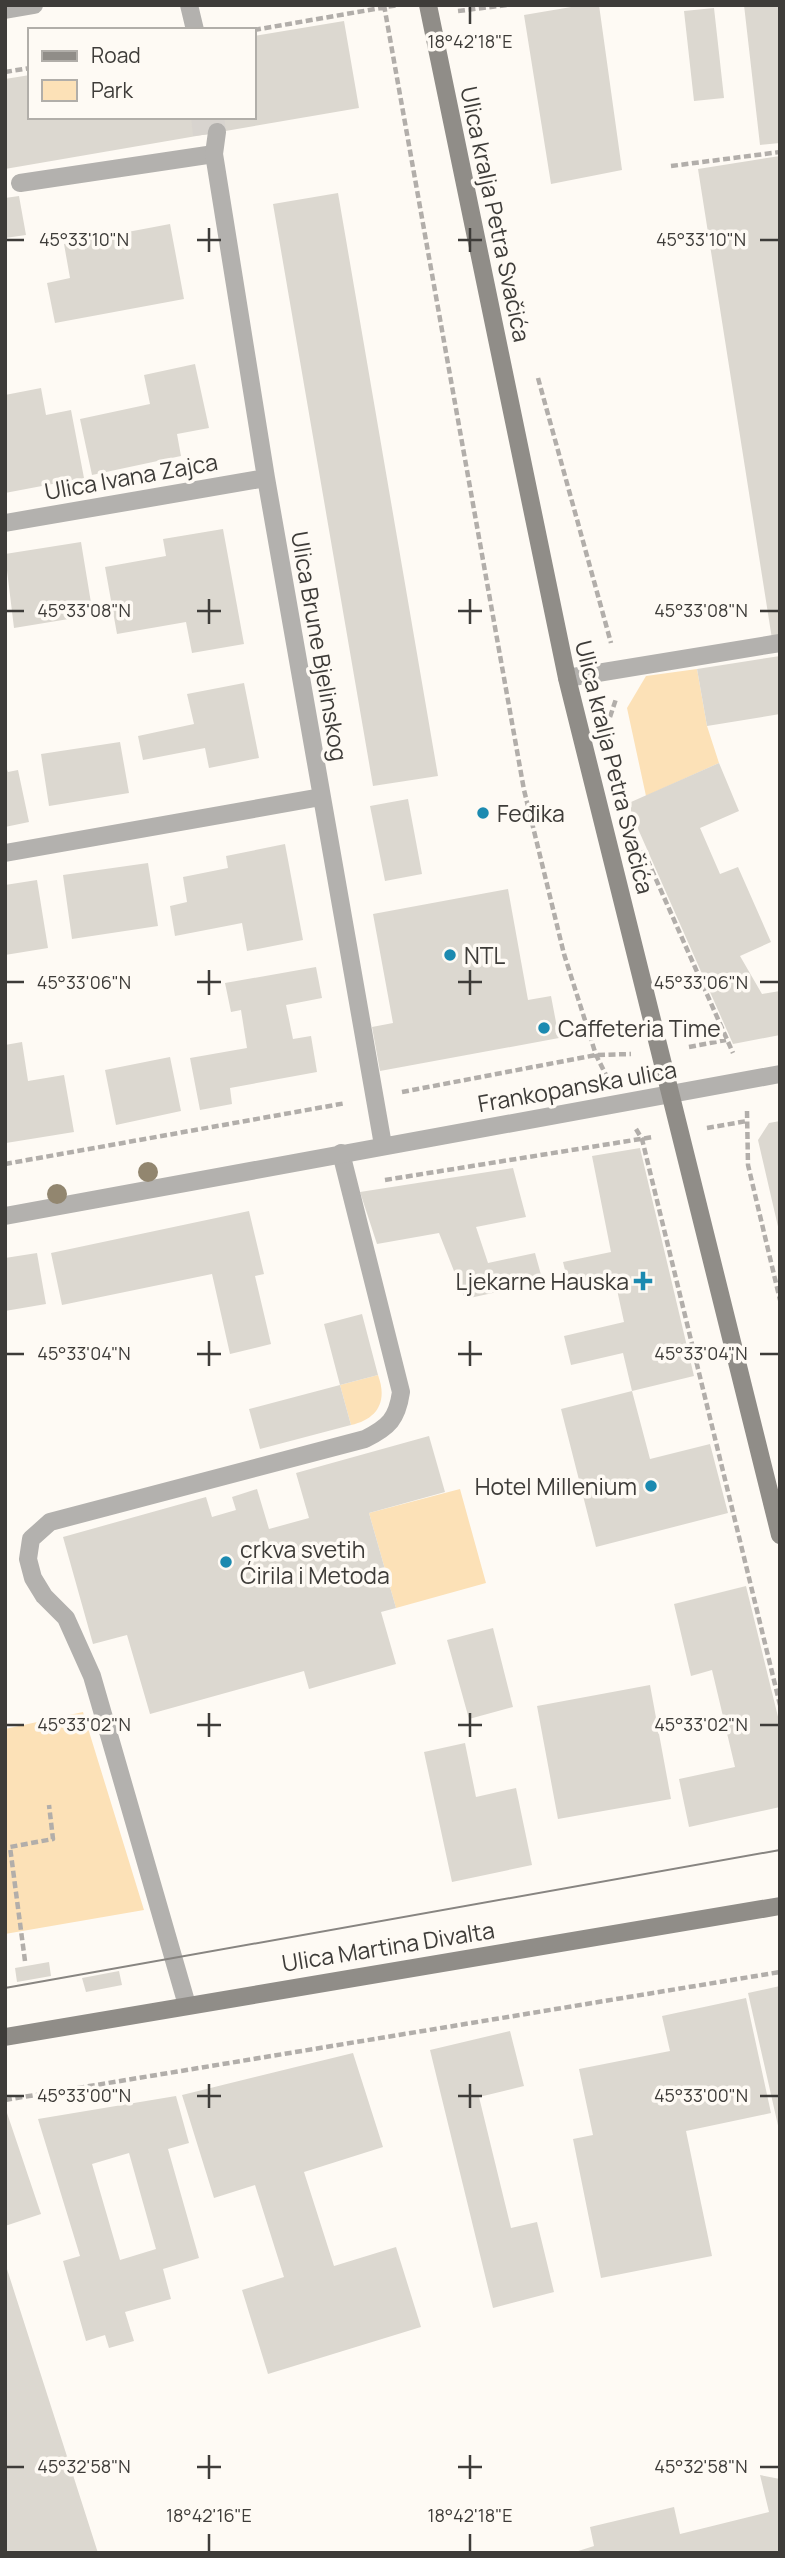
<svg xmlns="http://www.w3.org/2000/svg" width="785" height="2558" font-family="Manrope,sans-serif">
	<rect width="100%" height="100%" fill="#fefaf4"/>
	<path fill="#fce1b7" d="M697 669 707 726 719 763 646 796 627 708 646 676Z
		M378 1375C388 1402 377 1419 351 1425L340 1385Z
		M460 1489 486 1583 396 1608 369 1513Z
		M83 1712 144 1910 5 1934V1729Z"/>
	<path fill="#dcd8d0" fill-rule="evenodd" d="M583 5H599L622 170 551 184 524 15Z
		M744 5H780V143L760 145Z
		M714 8 724 98 694 101 684 11Z
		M344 21 359 108 5 169V79L30 75V117H254V36Z
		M780 156V638L772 639 698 169Z
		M338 193 438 776 373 786 273 204Z
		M19 196 26 235 5 238V198Z
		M170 224 184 299 55 323 47 283 70 278 64 244Z
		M195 364 209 428 177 434 181 456 92 475 80 419 150 404 144 375Z
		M41 388 46 415 71 410 84 478 5 493V395Z
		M223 529 244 644 192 653 186 622 117 634 105 567 166 556 163 539Z
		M81 542 93 615 14 628 5 554Z
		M780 656V714L707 726 697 669Z
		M244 683 259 758 209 768 205 748 143 760 138 736 194 724 187 694Z
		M120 742 129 793 49 806 41 754Z
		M719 763 739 811 700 828 720 874 738 867 771 942 740 956 762 994 780 991V1035L733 1044 631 813V802Z
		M5 764 8 772 18 770 29 822 5 827Z
		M408 799 422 874 385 881 370 806Z
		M285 844 303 940 247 951 242 923 175 936 170 906 187 902 183 877 228 868 226 856Z
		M148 863 158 926 72 939 63 875Z
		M37 880 48 948 5 955V885Z
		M508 889 528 1000 551 996 559 1038 380 1071 372 1027 393 1023 373 914Z
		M316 967 322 998 286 1005 293 1039 311 1036 317 1072 230 1088 232 1104 200 1110 190 1058 247 1048 241 1010 231 1012 225 983Z
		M22 1042 28 1081 64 1075 74 1132 6 1143 5 1045Z
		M170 1057 181 1111 116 1125 105 1070Z
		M780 1121V1231H779L758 1140 769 1123Z
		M640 1148 694 1376 632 1391 623 1353 571 1365 564 1336 624 1322 614 1276 569 1286 563 1262 611 1252 592 1156Z
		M513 1168 526 1217 476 1227 488 1263 535 1253 543 1282 465 1299 439 1233 377 1244 360 1192Z
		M249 1211 264 1274 255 1276 271 1344 230 1354 212 1274 62 1305 51 1253Z
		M37 1253 46 1304 5 1311V1258Z
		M362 1314 378 1375 340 1385 324 1324Z
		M340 1385 351 1425 260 1449 249 1409Z
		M632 1391 650 1459 710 1444 728 1513 596 1547 561 1409Z
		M429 1436 445 1492 369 1513 396 1608 381 1612 396 1664 309 1689 304 1671 150 1714 127 1635 93 1644 63 1537 206 1497 212 1517 236 1510 232 1497 257 1489 269 1529 309 1518 296 1473Z
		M746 1586 780 1725V1807L689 1827 679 1779 735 1767 712 1670 691 1676 674 1604Z
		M493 1628 513 1707 469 1719 447 1640Z
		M650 1685 671 1799 558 1819 537 1706Z
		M465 1743 476 1797 516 1788 532 1865 452 1882 424 1752Z
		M49 1962 51 1976 17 1982 15 1968Z
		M119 1971 122 1985 86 1992 82 1978Z
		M780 1986V2130H779L748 1993Z
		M746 1998 771 2113 686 2131 712 2256 601 2278 573 2139 593 2135 579 2069 670 2051 662 2016Z
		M510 2031 524 2086 479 2097 511 2228 537 2222 554 2292 493 2308 430 2050Z
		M353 2053 383 2147 304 2172 334 2266 396 2247 421 2327 268 2374 242 2290 284 2277 255 2185 214 2198 182 2095Z
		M176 2096 189 2143 168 2149 199 2258 163 2269 171 2299 125 2312 134 2341 109 2348 105 2335 86 2341 63 2261 80 2256 38 2119ZM129 2153 156 2249 120 2260 92 2164Z
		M5 2107 41 2214 5 2226Z
		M5 2266H6L98 2553H5Z
		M760 2475 780 2479V2553H572L594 2546 590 2527 674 2507 680 2534 769 2512Z"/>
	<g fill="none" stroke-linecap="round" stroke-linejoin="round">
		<path stroke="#d8d4cf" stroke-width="18" stroke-dasharray="18 9" stroke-linecap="butt" d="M200 117 202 135
			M215 117 217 132"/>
		<path stroke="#b2aeaa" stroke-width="4.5" stroke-dasharray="7 3.5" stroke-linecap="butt" d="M384 5 524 790 564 954 596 1055 606 1075
			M458 11 507 5
			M254 30 398 5
			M5 72 30 68
			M671 166 780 152
			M538 378 611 643
			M610 717 616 699
			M643 850 733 1053
			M689 1047 726 1040
			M402 1092 596 1055 631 1054
			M747 1111 748 1165 780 1300
			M707 1128 747 1121
			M636 1129 642 1139 780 1705
			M5 1164 346 1103
			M385 1180 653 1137
			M25 1961 10 1847 53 1839 49 1805
			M5 2100 780 1972"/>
		<path stroke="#b3b1ae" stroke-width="18" d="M20 183 214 154
			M567 678 780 643
			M187 2005 92 1676 66 1618 44 1596 33 1578 28 1559 31 1539 50 1522 365 1439C389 1427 397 1419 401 1392L341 1153"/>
		<path stroke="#b3b1ae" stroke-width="18" d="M189 5 195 30
			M5 10 34 5
			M217 132 214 154 266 478 383 1145
			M5 523 266 478
			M5 853 321 797
			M5 1216 780 1074"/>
		<path stroke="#908d88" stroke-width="18" d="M428 5 567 678 780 1535
			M5 2037 780 1906"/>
		<path stroke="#888581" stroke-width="2" d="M5 1988 780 1850"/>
	</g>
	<g fill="#92866f">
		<circle cx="148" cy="1172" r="10"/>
		<circle cx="57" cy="1194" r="10"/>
	</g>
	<path fill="none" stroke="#3e3c39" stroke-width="2.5" d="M470 7V24M209 228V252M470 228V252M7 240H24M197 240H221M458 240H482M760 240H778M209 599V624M470 599V624M7 611H24M197 611H221M458 611H482M760 611H778M209 970V995M470 970V995M7 982H24M197 982H221M458 982H482M760 982H778M209 1341V1366M470 1341V1366M7 1354H24M197 1354H221M458 1354H482M760 1354H778M209 1713V1737M470 1713V1737M7 1725H24M197 1725H221M458 1725H482M760 1725H778M209 2084V2108M470 2084V2108M7 2096H24M197 2096H221M458 2096H482M760 2096H778M209 2455V2479M470 2455V2479M7 2467H24M197 2467H221M458 2467H482M760 2467H778M209 2534V2551M470 2534V2551"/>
	<g fill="#1c8ab0" stroke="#fefaf4" stroke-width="2.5">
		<circle cx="483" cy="813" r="7"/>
		<circle cx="450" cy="955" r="7"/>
		<circle cx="544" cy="1028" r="7"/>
		<path d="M639.5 1270.5h7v7h7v7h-7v7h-7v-7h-7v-7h7z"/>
		<circle cx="651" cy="1486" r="7"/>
		<circle cx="226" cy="1562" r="7"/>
	</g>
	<g text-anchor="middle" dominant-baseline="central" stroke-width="7" stroke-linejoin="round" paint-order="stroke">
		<g font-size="23" fill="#3e3c39" stroke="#fefaf4">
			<text transform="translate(496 214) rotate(78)">Ulica kralja Petra Svačića</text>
			<text transform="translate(131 476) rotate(-10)">Ulica Ivana Zajca</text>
			<text transform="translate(320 646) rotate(80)">Ulica Brune Bjelinskog</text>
			<text transform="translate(615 767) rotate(76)">Ulica kralja Petra Svačića</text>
			<text transform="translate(577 1086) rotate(-10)">Frankopanska ulica</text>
			<text transform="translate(388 1946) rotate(-9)">Ulica Martina Divalta</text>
		</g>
		<g font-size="23" fill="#3e3c39" stroke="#fefaf4" text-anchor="start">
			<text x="497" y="813">Feđika</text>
			<text x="464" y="955">NTL</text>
			<text x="558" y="1028">Caffeteria Time</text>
			<text x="629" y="1281" text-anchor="end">Ljekarne Hauska</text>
			<text x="637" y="1486" text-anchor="end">Hotel Millenium</text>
			<text x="240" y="1549">crkva svetih<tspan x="240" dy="26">Ćirila i Metoda</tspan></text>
		</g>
	</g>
	<g font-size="18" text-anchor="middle" fill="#3e3c39" stroke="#fefaf4" stroke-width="7" stroke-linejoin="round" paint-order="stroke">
		<text x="470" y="48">18°42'18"E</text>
		<text x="84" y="246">45°33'10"N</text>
		<text x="701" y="246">45°33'10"N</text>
		<text x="84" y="617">45°33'08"N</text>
		<text x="701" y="617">45°33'08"N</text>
		<text x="84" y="989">45°33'06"N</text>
		<text x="701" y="989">45°33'06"N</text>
		<text x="84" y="1360">45°33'04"N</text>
		<text x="701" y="1360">45°33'04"N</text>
		<text x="84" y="1731">45°33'02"N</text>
		<text x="701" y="1731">45°33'02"N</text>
		<text x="84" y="2102">45°33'00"N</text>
		<text x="701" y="2102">45°33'00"N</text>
		<text x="84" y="2473">45°32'58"N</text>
		<text x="701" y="2473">45°32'58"N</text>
		<text x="209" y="2522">18°42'16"E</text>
		<text x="470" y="2522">18°42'18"E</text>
	</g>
	<rect width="785" height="2558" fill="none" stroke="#3e3c39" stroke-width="14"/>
	<rect x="28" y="28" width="228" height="91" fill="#fefaf4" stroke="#b1aea9" stroke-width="2"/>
	<rect x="42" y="51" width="35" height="10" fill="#908d88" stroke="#b1aea9" stroke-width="2"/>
	<text x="91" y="63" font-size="21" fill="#3e3c39">Road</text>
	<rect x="42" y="80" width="35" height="21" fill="#fce1b7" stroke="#b1aea9" stroke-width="2"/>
	<text x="91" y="98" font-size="21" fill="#3e3c39">Park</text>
</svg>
